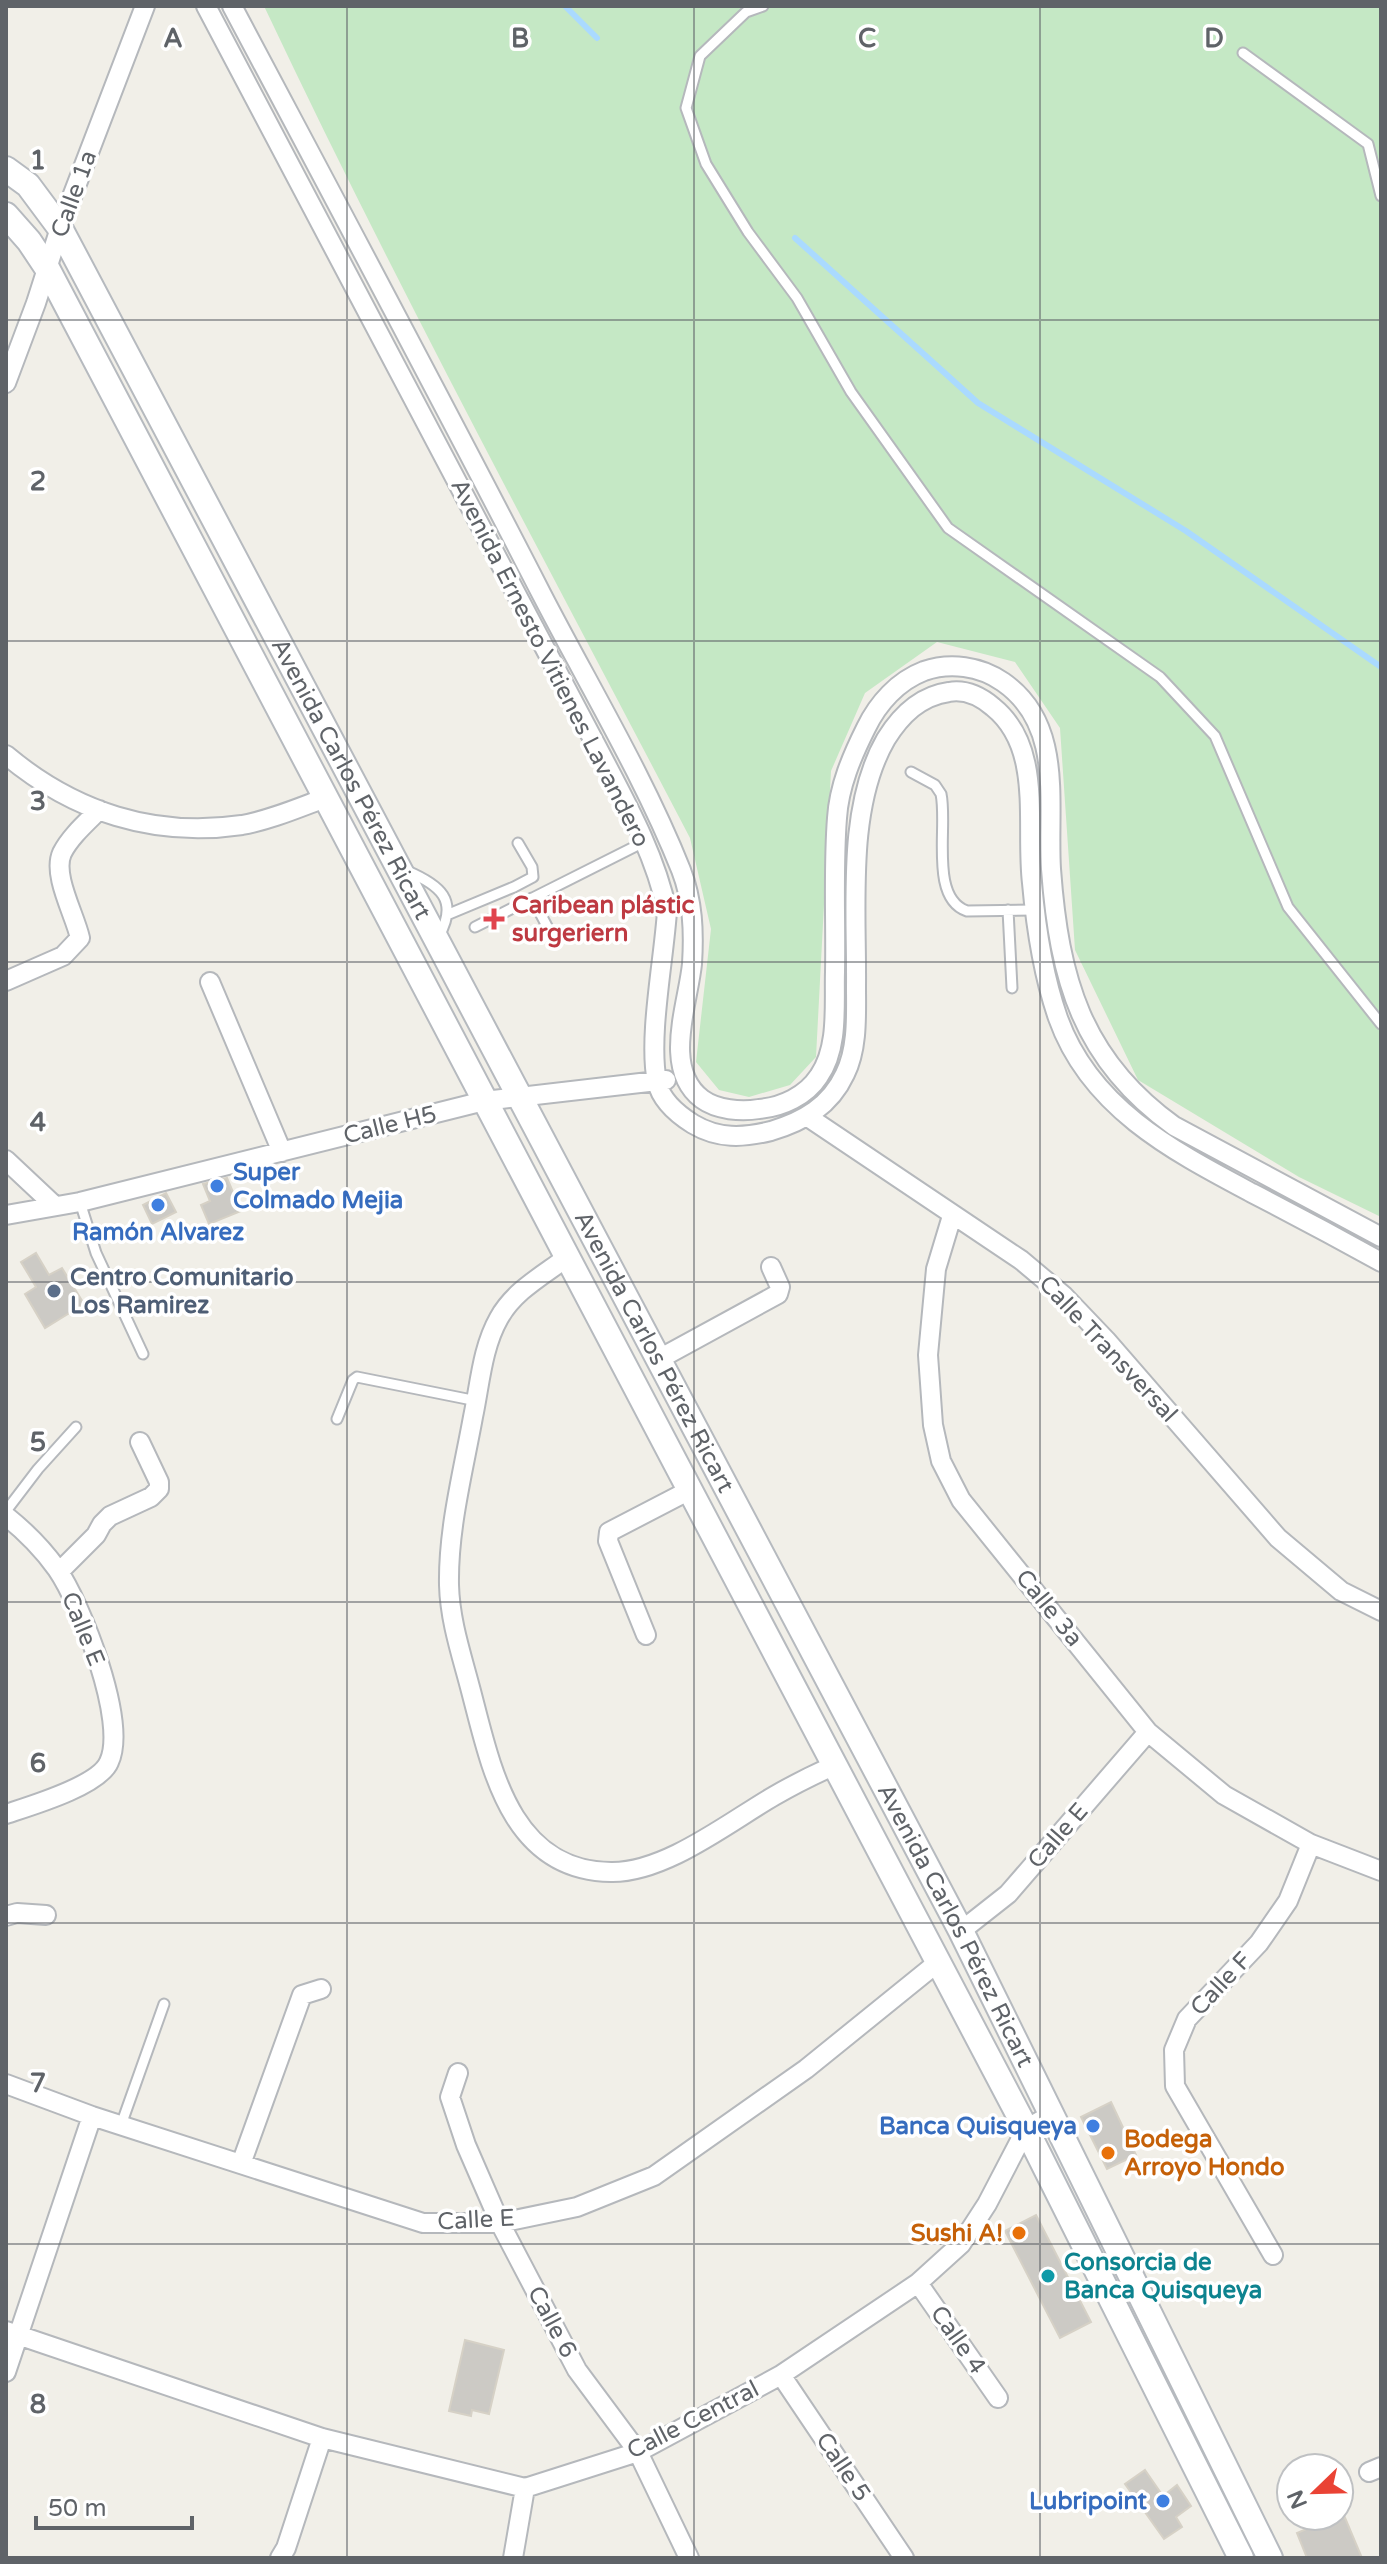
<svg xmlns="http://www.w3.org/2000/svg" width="1387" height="2564" font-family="'Varela Round',sans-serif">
	<rect width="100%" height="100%" fill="#f1efe8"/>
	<path fill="#c5e8c5" d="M264 6H1381V1217L1299 1177 1138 1080 1075 950 1060 728 1015 662 937 642 865 693 831 771 816 1057 790 1085 749 1097 719 1090 696 1062 711 929 690 838C546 562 397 288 264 6Z"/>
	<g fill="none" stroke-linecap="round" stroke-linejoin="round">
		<path stroke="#aadaff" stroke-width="6" d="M565 6 597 38
			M795 238 978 403 1186 531 1381 667"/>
	</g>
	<path fill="#cccac5" stroke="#d6d1c6" stroke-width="2" d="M227 1178 241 1211 209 1224 201 1205 210 1201 203 1184Z
		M166 1193 176 1212 152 1224 143 1205Z
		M36 1253 49 1275 62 1268 84 1304 45 1328 25 1294 36 1287 21 1262Z
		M1111 2102 1136 2155 1107 2169 1081 2117Z
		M1036 2215 1091 2322 1060 2338 1005 2231Z
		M465 2340 504 2350 489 2414 472 2410 471 2416 449 2411Z
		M1145 2470 1163 2496 1177 2485 1191 2506 1176 2517 1182 2527 1164 2539 1125 2484Z
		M1343 2513 1362 2558H1307L1297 2533Z"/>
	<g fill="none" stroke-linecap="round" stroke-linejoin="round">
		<g stroke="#b5b8bc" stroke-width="13">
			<path id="lane" d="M763 6 746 12 700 56 686 108 706 164 748 232 797 298 851 392 948 528 1160 677 1215 736 1288 907 1381 1024
				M1243 53 1368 144 1381 196
				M911 772 935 785 941 794C948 826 929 898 967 911L1034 910
				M407 871C440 885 459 900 439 936
				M532 898 556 943
				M1008 910 1012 988
				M449 914 514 887 533 877 532 867 518 843
				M475 927 644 842
				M80 1202 96 1253 143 1354
				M337 1419 353 1380 357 1377 477 1401
				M6 1511 38 1469 76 1427
				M121 2125 164 2004"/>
		</g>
		<g stroke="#b5b8bc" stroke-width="22">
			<path id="street" d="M206 6 597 747C624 799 655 853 667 911 664 959 648 1037 657 1082 661 1100 677 1114 693 1124 718 1139 743 1138 771 1131 804 1121 830 1106 845 1074 858 1048 856 1014 856 986 857 908 846 808 886 739 901 715 920 696 949 692 966 689 980 696 993 707 1044 748 1025 825 1032 883 1036 928 1043 975 1058 1018 1090 1108 1173 1151 1252 1193 1295 1215 1338 1238 1381 1262
				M232 6C336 202 441 398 542 595 589 686 643 775 681 870 693 901 694 932 692 964 688 1004 662 1069 702 1099 717 1110 741 1112 759 1109 782 1107 806 1096 819 1076 839 1047 834 1005 835 972 836 921 833 869 837 818 839 786 852 756 866 728 878 703 898 681 924 671 950 662 980 666 1003 682 1065 725 1047 805 1051 869 1059 979 1082 1060 1174 1126L1381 1237
				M6 383 36 303 60 228 145 6
				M6 755C74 812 154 838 242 825 270 820 298 808 325 798
				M6 981 63 956 80 938C75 915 52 875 62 853 70 837 86 823 99 810
				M210 982 282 1152
				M808 1117 1021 1260 1064 1296 1106 1340 1278 1538 1341 1591 1381 1611
				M6 1160 55 1206
				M6 1215 80 1202 484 1101 666 1080
				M952 1216 936 1269 928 1355 933 1425 941 1461 961 1500 1148 1732 1224 1795 1311 1844 1381 1871
				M566 1258C542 1276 514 1291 499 1318 482 1348 480 1384 473 1417 463 1472 448 1529 449 1585 450 1622 462 1656 471 1691 491 1767 510 1871 611 1872 665 1873 729 1822 774 1796 793 1785 813 1775 833 1766
				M659 1359 778 1294 780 1287 771 1267
				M6 1516C26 1532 42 1548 57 1569 81 1604 128 1722 109 1762 99 1786 30 1806 6 1814
				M59 1572 96 1535 102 1524 110 1516 151 1497 159 1489V1482L140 1442
				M646 1635 608 1541 609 1532 688 1491
				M6 1916 17 1913 46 1915
				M961 1931 1008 1894 1148 1732
				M458 2073 450 2097 466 2145 500 2223 577 2370 638 2452 689 2558
				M6 2084 92 2116 423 2223H500L577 2207 654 2176 806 2069 937 1963
				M241 2164 302 1995 321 1989
				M1273 2255 1175 2086 1174 2050 1187 2019 1259 1943 1288 1901 1311 1844
				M918 2283 998 2398
				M6 2331 322 2438 525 2488 638 2452 781 2375 918 2283 961 2244 987 2204 1026 2129 1052 2114
				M6 2372 92 2116
				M781 2375 904 2558
				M1369 2472 1381 2467
				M280 2558 286 2548 322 2438
				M513 2558 525 2488"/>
		</g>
		<g stroke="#b6babf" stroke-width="28">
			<g id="secondary">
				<path id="s1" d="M6 169 28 185 60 228 961 1931 1270 2558"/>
				<path d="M6 215 29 241 47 268 1026 2129 1241 2558"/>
			</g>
		</g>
		<use href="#lane" stroke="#fff" stroke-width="9"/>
		<use href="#street" stroke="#fff" stroke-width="18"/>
		<use href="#secondary" stroke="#fff" stroke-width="24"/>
	</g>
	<path fill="none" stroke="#5f6368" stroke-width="2" stroke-opacity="0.55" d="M347 6V2558M694 6V2558M1040 6V2558M6 320H1381M6 641H1381M6 962H1381M6 1282H1381M6 1602H1381M6 1923H1381M6 2244H1381"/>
	<path fill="#e0444e" stroke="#fff" stroke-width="3" d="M490 907h8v8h8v8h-8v8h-8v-8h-8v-8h8z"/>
	<g fill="#3f7fe0" stroke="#fff" stroke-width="3">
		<circle cx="217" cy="1186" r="8"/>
		<circle cx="158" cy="1205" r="8"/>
		<circle cx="1093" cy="2126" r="8"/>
		<circle cx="1163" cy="2501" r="8"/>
	</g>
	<circle fill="#5c6f8a" stroke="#fff" stroke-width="3" cx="54" cy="1291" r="8"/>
	<g fill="#e8710a" stroke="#fff" stroke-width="3">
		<circle cx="1108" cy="2153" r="8"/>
		<circle cx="1019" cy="2233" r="8"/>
	</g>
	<circle fill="#0f9aa8" stroke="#fff" stroke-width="3" cx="1048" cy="2276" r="8"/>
	<g text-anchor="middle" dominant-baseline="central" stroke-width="7" stroke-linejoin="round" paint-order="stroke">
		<g font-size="24" fill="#5f6368" stroke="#fff">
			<text transform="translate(74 194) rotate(-70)">Calle 1a</text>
			<text transform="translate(550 663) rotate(63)">Avenida Ernesto Vitienes Lavandero</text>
			<text stroke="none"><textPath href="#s1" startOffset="704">Avenida Carlos Pérez Ricart</textPath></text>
			<text transform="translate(390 1125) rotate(-14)">Calle H5</text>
			<text transform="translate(1108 1349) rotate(47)">Calle Transversal</text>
			<text stroke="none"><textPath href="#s1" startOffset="1352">Avenida Carlos Pérez Ricart</textPath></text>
			<text transform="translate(1049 1608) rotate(51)">Calle 3a</text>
			<text transform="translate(83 1629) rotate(68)">Calle E</text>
			<text transform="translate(1058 1836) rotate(-49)">Calle E</text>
			<text stroke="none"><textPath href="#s1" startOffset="2000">Avenida Carlos Pérez Ricart</textPath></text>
			<text transform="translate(1221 1984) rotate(-47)">Calle F</text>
			<text transform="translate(476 2220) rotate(-3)">Calle E</text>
			<text transform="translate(552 2322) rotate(62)">Calle 6</text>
			<text transform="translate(958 2340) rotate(55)">Calle 4</text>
			<text transform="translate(693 2420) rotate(-27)">Calle Central</text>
			<text transform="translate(843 2467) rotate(56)">Calle 5</text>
		</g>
		<g font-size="24" font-weight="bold" fill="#be3a42" stroke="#fff" text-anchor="start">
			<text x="512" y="905">Caribean plástic<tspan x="512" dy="28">surgeriern</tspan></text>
		</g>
		<g font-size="24" font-weight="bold" fill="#366cbe" stroke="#fff" text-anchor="end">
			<text x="233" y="1172" text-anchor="start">Super<tspan x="233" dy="28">Colmado Mejia</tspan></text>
			<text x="158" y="1232" text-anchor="middle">Ramón Alvarez</text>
			<text x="1077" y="2126">Banca Quisqueya</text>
			<text x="1147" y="2501">Lubripoint</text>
		</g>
		<g font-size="24" font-weight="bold" fill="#4e5e75" stroke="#fff" text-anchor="start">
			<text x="70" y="1277">Centro Comunitario<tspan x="70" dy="28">Los Ramirez</tspan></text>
		</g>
		<g font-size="24" font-weight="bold" fill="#c56008" stroke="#fff" text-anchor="start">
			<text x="1124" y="2139">Bodega<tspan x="1124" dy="28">Arroyo Hondo</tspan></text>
			<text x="1003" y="2233" text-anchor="end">Sushi A!</text>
		</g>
		<g font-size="24" font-weight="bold" fill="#0d838f" stroke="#fff" text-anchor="start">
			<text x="1064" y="2262">Consorcia de<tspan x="1064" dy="28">Banca Quisqueya</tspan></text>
		</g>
	</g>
	<g font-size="26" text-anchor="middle" font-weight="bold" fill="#5f6368" stroke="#fff" stroke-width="7" stroke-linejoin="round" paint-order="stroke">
		<text x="173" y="47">A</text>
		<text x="520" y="47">B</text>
		<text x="867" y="47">C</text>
		<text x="1214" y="47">D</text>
		<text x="38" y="169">1</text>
		<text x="38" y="490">2</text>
		<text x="38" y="810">3</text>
		<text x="38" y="1131">4</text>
		<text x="38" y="1451">5</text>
		<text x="38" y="1772">6</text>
		<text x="38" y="2092">7</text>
		<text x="38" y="2413">8</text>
	</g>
	<rect width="1387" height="2564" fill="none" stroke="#5f6368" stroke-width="16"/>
	<g transform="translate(1315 2492) rotate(247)"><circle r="38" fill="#ffffff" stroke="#bfc1c3" stroke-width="2"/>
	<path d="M0-6L14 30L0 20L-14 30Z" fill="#ea4335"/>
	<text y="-12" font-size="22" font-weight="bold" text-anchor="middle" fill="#5f6368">N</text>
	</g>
	<path d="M36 2516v12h156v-12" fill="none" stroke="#5f6368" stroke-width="4"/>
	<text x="48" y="2516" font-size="24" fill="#5f6368" stroke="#ffffff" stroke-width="6" paint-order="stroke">50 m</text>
</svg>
